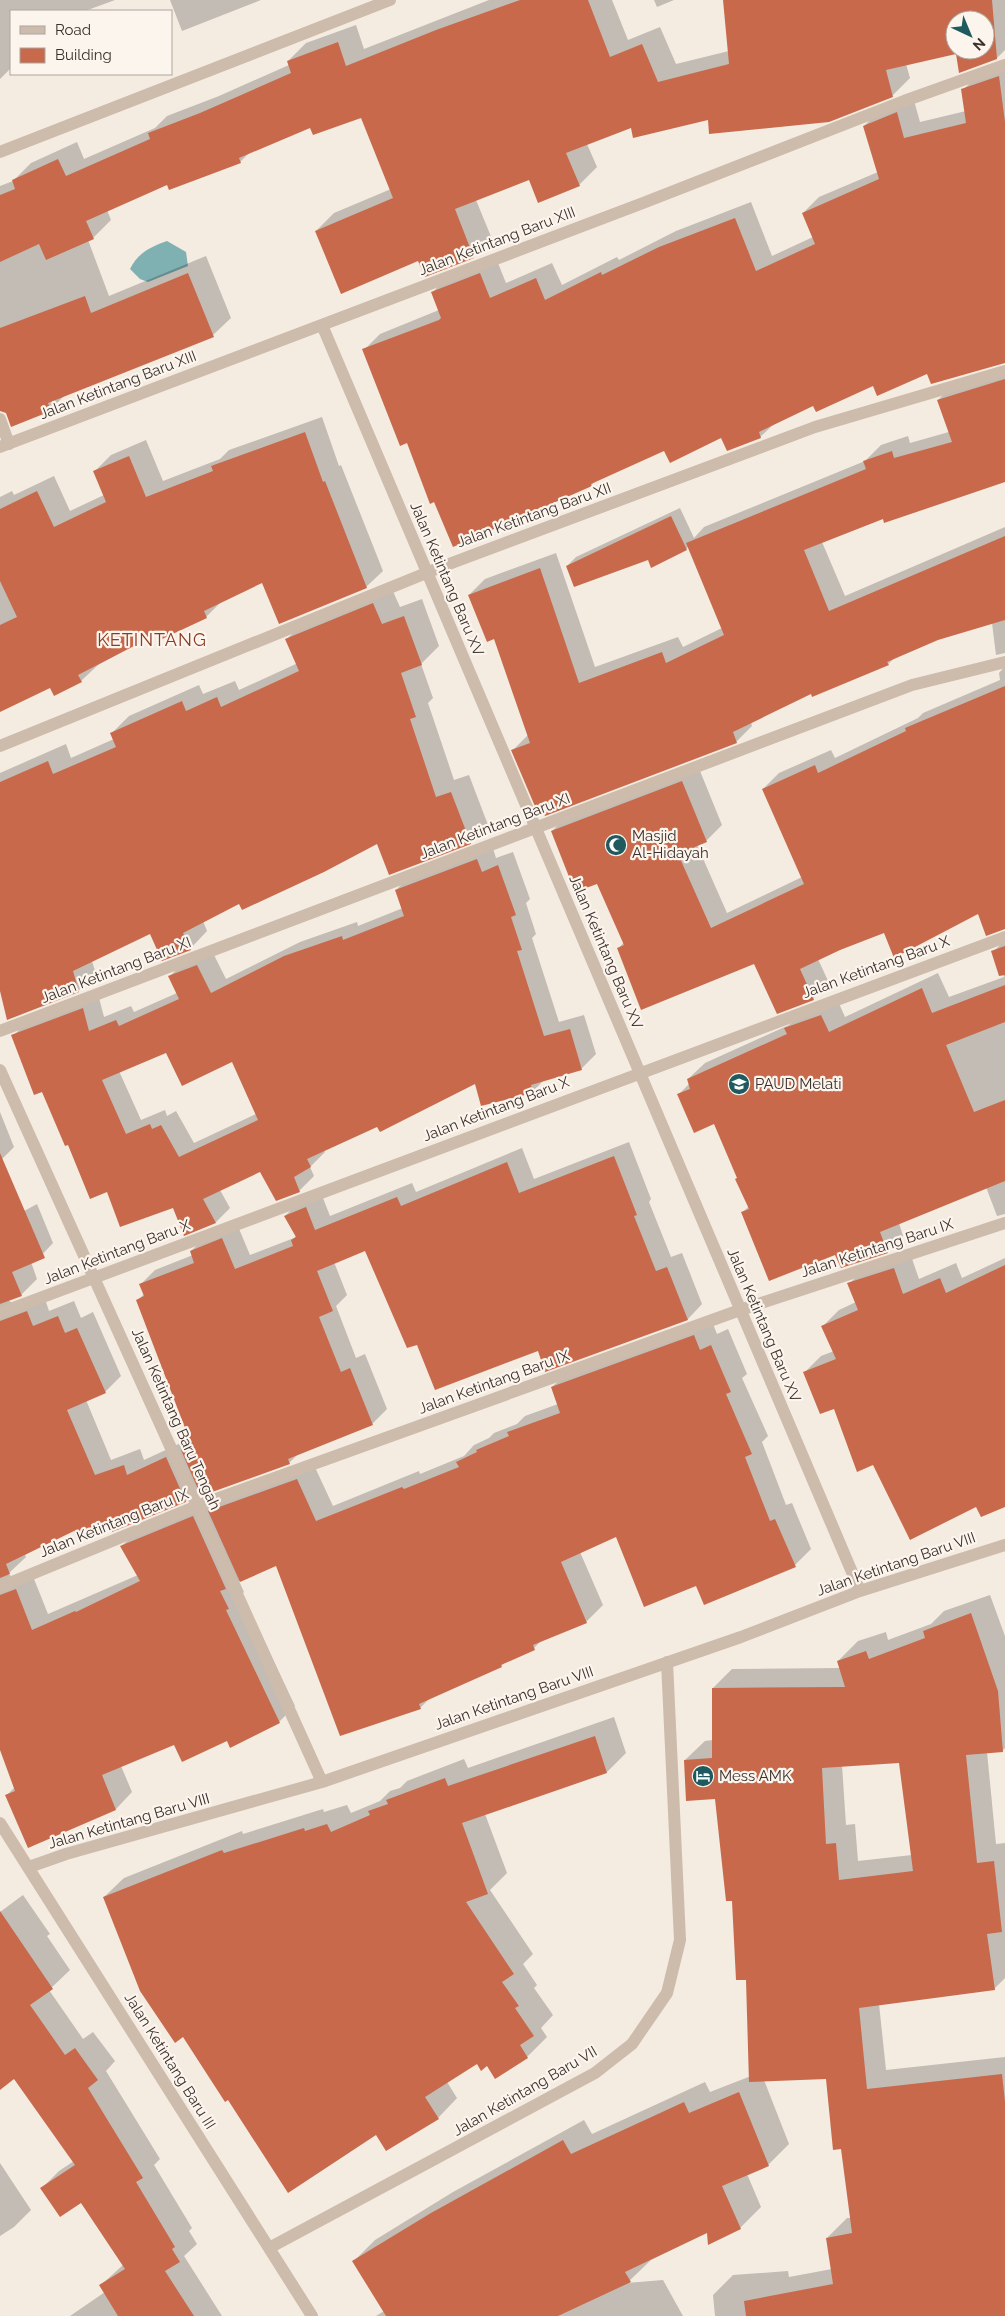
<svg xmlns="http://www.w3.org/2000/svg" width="1005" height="2316" font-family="Raleway,sans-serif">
	<rect width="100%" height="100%" fill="#f4ebe1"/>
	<path fill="#7fb0b2" d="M167 241 186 252 188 266 148 282 140 279 130 269C138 253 150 247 167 241Z"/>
	<path fill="#0003" fill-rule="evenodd" d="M0 0H115L85 11H11V68L0 79Z
		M170 0H261L182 31Z
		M489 0H612L628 40 660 27 676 64 729 51 724 0H1005V50L997 58 957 53 906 64 910 78 892 96 709 119 632 126 587 144 597 167 579 185 530 178 476 200 492 239 474 257 419 260 316 231 334 213 391 189 362 117 311 127 250 152 240 162 168 183 107 210 111 220 93 238 88 240 109 296 206 256 231 318 213 335 66 394 50 410 0 392V186L13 181 31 163 77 142 84 159 155 128 167 116 219 96 289 65 288 61 306 43 356 25 364 49ZM955 20H985V50H955Z
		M654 0H674L657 7Z
		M1005 64V362L928 373 873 385 814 404 775 423 760 437 722 436 664 449 597 480 591 485 408 442 364 350 380 334 439 310 432 293 448 276 496 258 506 283 552 263 562 285 617 257 619 260 676 231 751 202 772 256 813 237 803 213 819 197 878 172 864 126 880 110 913 97 920 122 966 111 963 90 979 74Z
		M1005 369V480L883 517 822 542 845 596 1005 527V653L996 655 992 623 938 639 896 657 888 664 812 692 751 722 752 726 736 742 513 750 529 734 495 637 469 595 485 579 556 553 595 667 678 637 683 647 722 628 689 546 686 549 648 558 567 566 576 557 680 508 694 538 704 527 865 461 881 445 908 436 910 443 949 432 938 400 954 384Z
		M322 417 339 466 341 465 383 571 366 587 262 582 222 601 206 617 160 631 98 665 81 681 50 686 0 710V497L12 491 14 495 54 476 70 511 104 495 95 471 111 455 146 440 163 481 220 459 229 450Z
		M391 587 400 607 422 599 439 646 421 664 433 698 428 703 454 780 469 775 488 825 470 843 377 842 240 902 203 921 207 931 190 949 150 932 92 961 96 974 78 991 0 986V773L66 744 71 758 114 739 112 733 129 716 199 685 203 694 235 681 239 690 298 663 287 639 304 622Z
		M1005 666V928L979 912 885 931 818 959 829 983 813 999 755 963 619 948 624 942 598 882 552 831 568 815 698 766 722 825 706 841 697 845 727 913 802 877 763 789 779 773 831 750 835 758 918 718 923 713 1000 680 999 673Z
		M492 845 496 858 513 852 530 899 526 903 536 934 532 938 559 1022 584 1015 596 1054 581 1069 544 1080 532 1092 476 1082 324 1150 325 1152 310 1167 314 1176 299 1191 260 1171 220 1190 230 1208 216 1222 184 1234 174 1207 69 1143 13 1036 28 1021 98 994 104 1017 131 1006 134 1012 177 993 170 976 185 961 212 951 226 979 300 942 357 922 358 926 403 908 396 890 411 875ZM167 1051 233 1060 256 1114 194 1143 176 1111 167 1116 165 1110 141 1120 119 1071Z
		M1005 940V1214L997 1216 986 1187 899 1223 903 1236 887 1252 836 1253 742 1213 749 1206 715 1122 679 1094 690 1083 688 1079 705 1063 789 1025 802 1013 837 999 845 1017 938 973 949 997 1004 977 995 950Z
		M0 1112 14 1147 0 1161Z
		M629 1142 651 1199 649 1202 671 1257 682 1253 702 1304 688 1319 539 1350 418 1343 365 1250 334 1262 347 1295 336 1306 356 1358 365 1354 387 1409 372 1424 298 1454 289 1463 199 1487 186 1501 113 1531 108 1522 74 1529 25 1555 26 1557 8 1574 16 1579 32 1574 48 1614 138 1575 122 1546 138 1530 209 1501 212 1508 226 1494 313 1463 333 1506 419 1471 420 1474 464 1456 474 1445 489 1438 494 1433 517 1424 525 1416 558 1404 552 1387 569 1371 711 1319 717 1334 728 1329 747 1374 742 1378 768 1436 762 1442 786 1505 792 1503 811 1549 795 1565 697 1584 616 1536 580 1552 603 1605 586 1622 542 1640 534 1648 506 1661 501 1666 430 1698 420 1708 277 1564 239 1581 244 1592 242 1594 295 1706 279 1722 227 1739 175 1743 121 1766 132 1792 116 1809 29 1846 7 1795 15 1787 0 1747V1224L37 1204 53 1243 37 1260 31 1262 37 1279 21 1295 8 1300 15 1305 44 1296 49 1311 74 1301 81 1318 93 1312 121 1376 105 1392 86 1400 111 1460 140 1449 144 1460 183 1442 185 1448 191 1439 137 1301 144 1294 140 1285 155 1270 193 1255 191 1251 206 1236 237 1224 250 1255 294 1238 296 1236 285 1216 300 1201 321 1193 330 1216 412 1183 416 1192 522 1148 534 1179Z
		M910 1253 919 1279 956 1263 962 1278 1005 1258V1506H977L874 1464 834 1407 805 1372 821 1356 834 1351 823 1326 839 1310 856 1302 849 1284 865 1268Z
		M990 1595 1005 1636V1748L1002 1751 987 1752 996 1844 1005 1843V1978L994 1989 879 2004 886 2070 1005 2057V2316H715L713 2295 733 2275 788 2271 789 2277 832 2269 827 2238 847 2218H851L842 2147 827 2078 764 2080 789 2144 768 2165 747 2174 761 2207 740 2228 708 2232 651 2260 627 2283 663 2280 683 2316H376L384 2311 354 2261 375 2240 453 2192 584 2120 592 2134 705 2082 710 2092 751 2076 748 1979 716 1798 685 1760 705 1741 713 1740V1688L732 1669 841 1668 838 1661 858 1641 886 1632 888 1640 931 1624 944 1611ZM900 1762 912 1855 858 1861 855 1824 846 1825 842 1765Z
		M614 1717 626 1753 607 1772 485 1814 507 1873 490 1890 533 1954 523 1964 537 1985 534 1988 553 2015 541 2028 547 2037 527 2057 496 2078 488 2065 477 2063 447 2082 457 2098 438 2118 377 2134 104 1897 124 1878 242 1831 243 1834 323 1809 324 1812 347 1805 351 1813 380 1801 390 1791 400 1788 407 1781 464 1759 468 1768Z
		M23 1895 50 1934 47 1936 70 1970 49 1990 83 2039 93 2032 115 2061 106 2071 160 2159 154 2165 192 2228 189 2231 197 2244 184 2256 222 2316H70L105 2292 101 2285 123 2265 81 2202 42 2188 59 2171 74 2161 15 2077 0 2088V1912Z
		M0 2163 31 2210 14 2227 0 2236Z"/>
	<path fill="#c8694b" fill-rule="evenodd" d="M520 0H588L610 57 642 44 658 82 729 64 723 0H992L997 59 959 73 956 54 886 70 893 97 829 122 709 134 708 120 633 138 631 128 566 153 580 186 538 203 529 180 455 209 474 258 425 277 418 261 341 294 315 231 393 198 361 118 313 135 310 128 239 158 241 163 169 190 167 185 86 221 94 239 46 260 39 244 0 262V195L15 189 12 180 58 159 66 176 150 139 148 133 200 113 291 73 287 61 338 42 346 66 436 30ZM955 20H985V50H955Z
		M999 76 1005 122V363L931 384 927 374 877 396 873 386 816 412 813 406 759 432 761 438 727 451 721 438 670 463 664 451 591 484 592 486 453 547 434 502 430 504 407 443 400 446 362 349 439 320 441 318 431 292 480 273 490 298 536 278 545 300 601 272 602 275 659 247 735 218 756 271 815 244 802 213 879 179 863 126 897 112 904 138 966 123 961 89Z
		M188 273 214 337 48 403 51 411 11 427 6 413 0 411V328L85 296 91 313Z
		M1005 379V482L884 523 883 519 804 550 829 611 1005 536V620L938 640 887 662 889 665 812 697 811 694 733 732 737 743 545 816 542 809 537 811 511 750 530 743 494 639 487 642 468 595 540 568 579 683 662 652 666 663 724 635 686 543 866 469 863 461 892 451 894 458 952 442 937 400Z
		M305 432 323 482 325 481 367 588 279 624 262 583 204 611 207 618 162 639 159 633 78 675 82 682 54 696 50 688 0 712V625L17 617 0 581V509L37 491 54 527 106 502 93 471 129 456 146 497 213 471 211 466Z
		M671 516 687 550 651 568 648 560 574 587 566 566Z
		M373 603 382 624 404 616 422 665 401 673 416 717 410 719 436 797 451 792 471 844 389 875 377 844 324 872 242 910 239 904 183 933 191 950 162 961 150 934 73 971 79 992 7 1020 0 991V782L48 761 53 774 116 747 110 733 182 701 186 711 217 697 221 707 299 671 285 639Z
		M1005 686V929L986 936 978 914 894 958 884 933 840 950 800 969 814 1000 777 1014 754 964 641 1010 617 948 624 945 597 884 575 892 551 831 682 781 707 842 678 854 711 928 804 884 762 789 815 765 818 773 906 731 905 728Z
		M477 859 482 872 498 865 516 915 511 917 522 950 517 951 544 1036 570 1029 582 1070 531 1085 533 1093 481 1106 475 1084 380 1132 377 1127 307 1159 311 1167 294 1177 300 1192 276 1201 260 1172 203 1199 216 1223 184 1236 173 1208 120 1227 107 1192 90 1199 68 1145 65 1146 42 1092 34 1095 11 1035 83 1008 89 1031 116 1020 119 1026 179 999 168 976 197 965 211 993 284 956 342 936 343 940 404 916 395 890ZM166 1053 182 1086 232 1062 258 1120 179 1157 161 1125 152 1129 150 1124 126 1134 102 1080Z
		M1005 946V975L999 976 991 951Z
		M1005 985V1022L946 1045 974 1112 1005 1100V1181L880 1232 888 1253 841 1268 835 1255 769 1281 741 1212 749 1209 735 1179 737 1178 714 1124 694 1133 677 1094 690 1089 687 1079 787 1034 784 1028 821 1015 829 1032 922 988 932 1013Z
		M0 1153 45 1258 12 1272 22 1296 0 1304Z
		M614 1156 637 1215 634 1216 656 1271 667 1267 688 1320 545 1372 538 1351 435 1390 417 1345 407 1348 365 1251 317 1271 333 1311 319 1317 341 1372 350 1368 373 1425 288 1459 290 1464 201 1496 181 1450 187 1447 186 1443 190 1441 136 1300 144 1296 139 1284 194 1263 190 1251 222 1238 235 1269 293 1246 291 1240 296 1237 284 1216 306 1207 315 1230 397 1197 401 1206 507 1162 519 1193Z
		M1005 1265V1507L981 1517 976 1507 910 1540 873 1465 857 1472 834 1409 820 1414 803 1372 836 1359 821 1326 858 1310 847 1283 894 1268 903 1294 940 1278 946 1293Z
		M27 1311 33 1326 58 1316 65 1333 77 1328 106 1393 67 1410 95 1475 124 1465 127 1475 166 1457 186 1502 112 1532 107 1524 77 1538 74 1531 6 1564 10 1574 0 1578V1321Z
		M694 1335 700 1350 711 1345 731 1392 726 1394 752 1454 745 1457 770 1521 775 1519 796 1567 704 1605 696 1586 644 1607 616 1537 561 1562 587 1623 533 1645 535 1650 501 1665 502 1667 419 1704 421 1709 340 1736 276 1566 240 1582 208 1511 297 1479 316 1521 402 1487 404 1489 459 1467 456 1462 477 1452 476 1450 509 1436 507 1432 560 1413 551 1387Z
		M193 1516 226 1589 220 1591 229 1609 226 1610 280 1723 230 1748 227 1741 182 1762 174 1745 102 1775 116 1810 28 1848 5 1795 15 1791 0 1750V1595L16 1589 32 1630 75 1611 76 1612 140 1581 120 1546Z
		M971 1613 998 1691 1003 1752 966 1755 977 1863 994 1861 1002 1932 987 1934 995 1990 859 2008 867 2089 1002 2074 1005 2102V2316H746L744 2301 833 2284 826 2238 852 2233 841 2149 833 2150 826 2079 749 2082 746 1980H736L732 1901H726L715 1799 686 1801 684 1760 712 1758V1688L845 1687 837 1661 866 1651 869 1659 925 1638 923 1631ZM899 1763 913 1871 839 1880 836 1843 826 1844 822 1768Z
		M595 1736 607 1773 462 1823 488 1894 466 1902 514 1974 502 1982 519 2006 515 2008 534 2036 520 2045 528 2058 495 2079 487 2066 481 2071 477 2064 425 2097 439 2119 386 2151 376 2135 288 2193 228 2100 225 2102 183 2037 175 2043 140 1991 103 1897 222 1850 224 1853 304 1828 305 1831 327 1824 331 1832 370 1815 368 1811 388 1804 386 1800 445 1778 448 1786Z
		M0 1911 53 1989 30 2005 65 2055 75 2048 98 2080 88 2088 143 2178 136 2182 175 2247 172 2249 180 2262 165 2271 194 2316H118L99 2285 125 2269 81 2203 60 2217 40 2188 75 2165 14 2079 0 2090Z
		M739 2092 769 2166 722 2186 741 2229 708 2245 707 2233 625 2272 631 2282 558 2316H386L352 2261 431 2213 563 2140 571 2154 684 2102 689 2113Z"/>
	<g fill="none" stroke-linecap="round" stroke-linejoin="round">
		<path stroke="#cdbbac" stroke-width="12" d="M0 152 390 0
			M322 325 860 1591
			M0 419 9 444
			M0 447 643 203 904 101 1005 65
			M0 746 441 567 815 427 1005 371
			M0 1031 912 685 1005 662
			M0 1070 322 1782
			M0 1313 1005 937
			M0 1587 197 1506 740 1310 1005 1223
			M0 1823 312 2316
			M29 1867 66 1854 322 1782 741 1637 860 1591 1005 1545
			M269 2248 595 2073 632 2044 667 1993 680 1940 667 1662"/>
	</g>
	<defs>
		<g id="mosque-disc" transform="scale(1.125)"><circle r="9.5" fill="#1f5a5e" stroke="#fbf5ee"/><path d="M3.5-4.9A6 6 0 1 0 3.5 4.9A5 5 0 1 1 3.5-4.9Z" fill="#fff"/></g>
		<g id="school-disc" transform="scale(1.125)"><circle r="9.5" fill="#1f5a5e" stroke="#fbf5ee"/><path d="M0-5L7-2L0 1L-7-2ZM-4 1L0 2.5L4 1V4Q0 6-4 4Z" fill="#fff"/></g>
		<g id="hotel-disc" transform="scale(1.125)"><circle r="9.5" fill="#1f5a5e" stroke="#fbf5ee"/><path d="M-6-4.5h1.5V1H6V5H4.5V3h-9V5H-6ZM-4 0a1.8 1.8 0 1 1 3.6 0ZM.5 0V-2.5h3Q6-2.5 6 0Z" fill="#fff"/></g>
	</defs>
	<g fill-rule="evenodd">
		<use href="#mosque-disc" x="616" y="845"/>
		<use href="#school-disc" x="739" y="1084"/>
		<use href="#hotel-disc" x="703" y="1776"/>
	</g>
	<g text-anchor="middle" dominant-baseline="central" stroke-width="4.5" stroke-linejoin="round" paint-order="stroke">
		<g font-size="15" fill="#3b302b" stroke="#fbf5ee">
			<text transform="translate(497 241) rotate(-21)">Jalan Ketintang Baru XIII</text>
			<text transform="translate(118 385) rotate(-21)">Jalan Ketintang Baru XIII</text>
			<text transform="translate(534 515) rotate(-20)">Jalan Ketintang Baru XII</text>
			<text transform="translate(447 579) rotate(67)">Jalan Ketintang Baru XV</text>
			<text transform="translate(495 826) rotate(-21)">Jalan Ketintang Baru XI</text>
			<text transform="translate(606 952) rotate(67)">Jalan Ketintang Baru XV</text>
			<text transform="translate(876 967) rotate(-20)">Jalan Ketintang Baru X</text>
			<text transform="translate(116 970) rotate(-21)">Jalan Ketintang Baru XI</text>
			<text transform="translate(496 1109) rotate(-21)">Jalan Ketintang Baru X</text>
			<text transform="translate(877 1248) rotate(-18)">Jalan Ketintang Baru IX</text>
			<text transform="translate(117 1252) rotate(-21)">Jalan Ketintang Baru X</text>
			<text transform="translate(764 1325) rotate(67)">Jalan Ketintang Baru XV</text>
			<text transform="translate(494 1382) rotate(-20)">Jalan Ketintang Baru IX</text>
			<text transform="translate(176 1419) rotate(66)">Jalan Ketintang Baru Tengah</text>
			<text transform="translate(114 1523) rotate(-22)">Jalan Ketintang Baru IX</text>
			<text transform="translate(896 1564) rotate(-19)">Jalan Ketintang Baru VIII</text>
			<text transform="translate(514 1698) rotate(-19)">Jalan Ketintang Baru VIII</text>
			<text transform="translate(129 1821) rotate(-16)">Jalan Ketintang Baru VIII</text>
			<text transform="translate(170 2061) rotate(58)">Jalan Ketintang Baru III</text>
			<text transform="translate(525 2091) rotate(-30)">Jalan Ketintang Baru VII</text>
		</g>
		<g font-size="15" fill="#3b302b" stroke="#fbf5ee" text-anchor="start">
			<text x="632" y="836">Masjid<tspan x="632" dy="17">Al-Hidayah</tspan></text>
			<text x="755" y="1084">PAUD Melati</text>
			<text x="719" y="1776">Mess AMK</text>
		</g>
		<g font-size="18" letter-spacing="1" fill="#8c3b22" stroke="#fbf5ee">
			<text x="152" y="639">KETINTANG</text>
		</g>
	</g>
	<rect x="10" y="10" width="162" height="65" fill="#fbf5ee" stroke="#aea6a0"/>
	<rect x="20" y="26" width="25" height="8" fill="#cdbbac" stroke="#aea6a0"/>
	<text x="55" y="35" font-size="15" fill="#3b302b">Road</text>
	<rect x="20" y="48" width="25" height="15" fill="#c8694b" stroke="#aea6a0"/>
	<text x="55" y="60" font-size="15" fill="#3b302b">Building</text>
	<g transform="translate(970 35) rotate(136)"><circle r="24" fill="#fbf5ee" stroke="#aea6a0"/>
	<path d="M0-4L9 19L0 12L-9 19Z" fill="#1f5a5e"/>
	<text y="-8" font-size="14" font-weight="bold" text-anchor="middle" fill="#3b302b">N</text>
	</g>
</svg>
